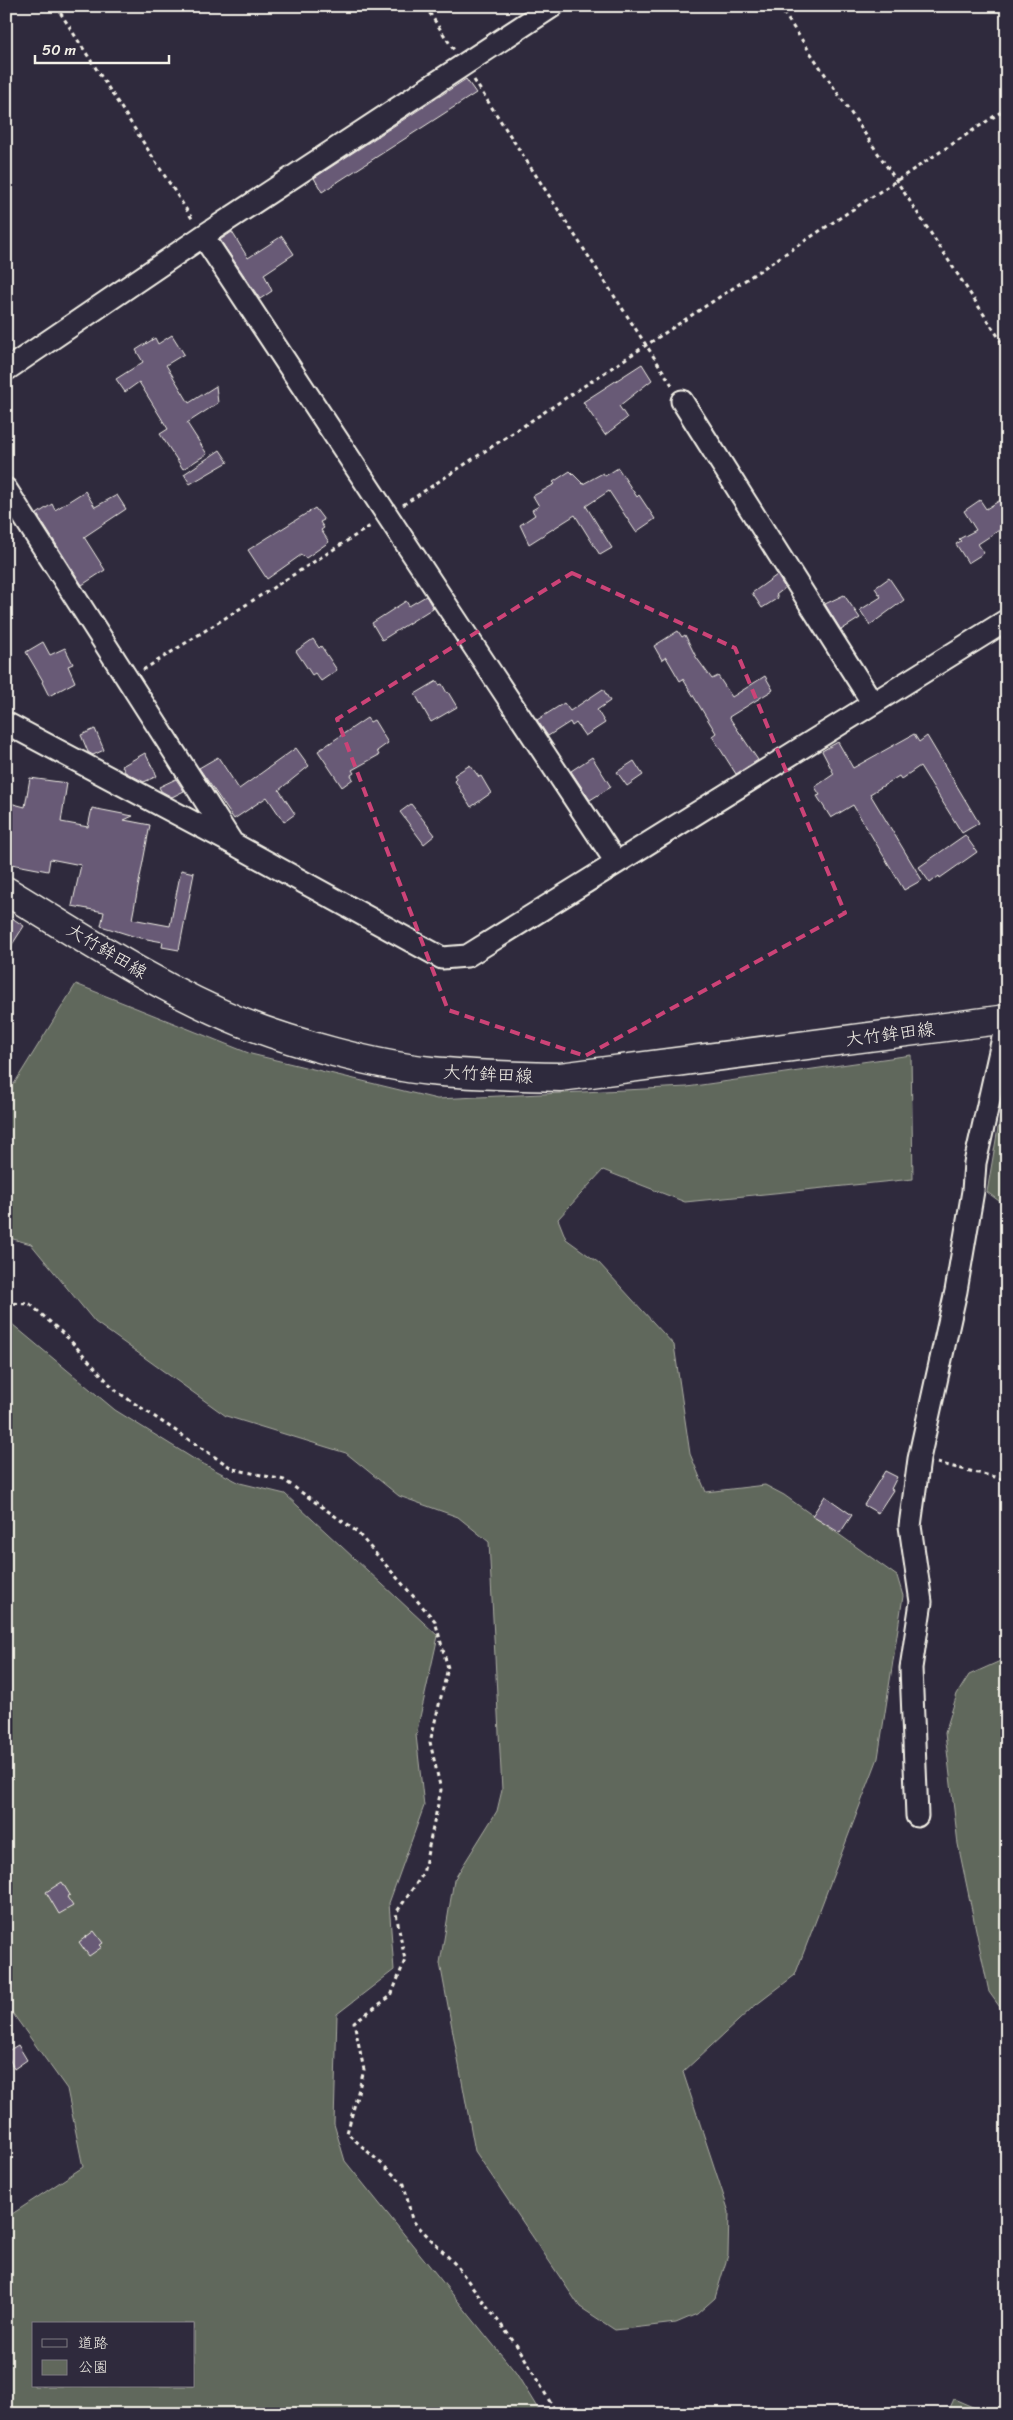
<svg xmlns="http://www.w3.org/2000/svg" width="1013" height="2420" font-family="Sriracha,'Klee One',sans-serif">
	<rect width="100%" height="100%" fill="#2f2a3d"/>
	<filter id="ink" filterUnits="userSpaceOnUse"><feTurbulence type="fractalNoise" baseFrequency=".02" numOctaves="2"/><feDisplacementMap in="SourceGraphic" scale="10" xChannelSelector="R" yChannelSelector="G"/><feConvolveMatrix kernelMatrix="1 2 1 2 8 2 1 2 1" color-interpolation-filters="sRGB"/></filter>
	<g filter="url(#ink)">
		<path fill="#61685c" stroke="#aaaca2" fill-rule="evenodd" d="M76 984 251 1054 437 1099 687 1087 911 1055 913 1179 685 1202 603 1170 558 1219 566 1239 599 1263 674 1345 690 1454 706 1492 765 1485 784 1495 897 1576 903 1596 878 1758 795 1975 752 2008 683 2072 729 2212 728 2255 715 2298 697 2314 676 2323 615 2330 580 2307 475 2151 440 1963 454 1880 497 1811 502 1790 489 1542 458 1517 399 1496 346 1453 226 1416 95 1322 31 1244 6 1237V1080L14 1084Z
			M1007 1076V1207L987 1192Z
			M6 1319 115 1410 194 1459 240 1483 285 1494 438 1636 416 1735 424 1806 389 1903 394 1970 337 2014 334 2124 345 2161 516 2373 541 2414H6V2218L83 2167 67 2089 6 2004ZM34 2324H194V2386H34Z
			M1007 1658V2017L989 1992 958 1844 945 1733 957 1694 969 1675Z
			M954 2399 989 2414H947Z"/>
		<path fill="#675a76" stroke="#f4f1e8" d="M466 79 476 93 322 192 314 178Z
			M232 232 248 258 282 236 294 254 264 274 272 291 260 299 220 240Z
			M172 335 184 354 166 365 189 403 216 386 218 403 187 423 207 454 183 469 160 434 168 429 139 382 125 392 116 379 143 362 136 350 155 338 158 344Z
			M642 364 652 380 619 406 627 418 605 435 583 402Z
			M220 450 228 462 190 484 184 474Z
			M618 468 637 497 639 495 655 519 636 532 609 491 586 506 612 548 600 555 575 515 529 544 520 525 535 515 532 510 539 506 533 496 555 484 553 482 570 471 583 484 603 473 605 476Z
			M85 491 95 507 117 495 126 509 84 537 105 570 82 585 37 514 52 504 55 510Z
			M1007 496V525L978 544 984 553 968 563 956 544 961 541 959 539 976 530 964 511 980 500 986 509Z
			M315 508 324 520 320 522 324 528 321 530 329 542 306 558 301 555 267 579 248 550Z
			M777 575 785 588 776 595 778 598 762 608 752 593Z
			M889 578 904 600 870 625 860 610 881 597 875 588Z
			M844 595 860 618 841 630 825 604Z
			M426 596 433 608 382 640 372 623 406 601 409 606Z
			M678 631 682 637 685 635 696 657 712 679 718 676 732 697 765 676 773 690 729 717 758 760 736 774 712 736 716 733 683 679 680 681 666 657 662 660 654 646Z
			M313 639 319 648 321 646 337 670 321 681 315 673 312 675 296 651Z
			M43 642 50 655 65 648 73 664 68 666 75 682 49 696 42 682 43 681 26 652Z
			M437 681 439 685 442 684 447 693 448 692 457 707 431 722 415 694Z
			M603 689 610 701 597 710 605 723 585 736 576 723 572 726 570 722 548 736 537 720 564 703 570 711Z
			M367 718 370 722 374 720 388 743 377 751 379 755 352 770 354 773 351 775 353 779 342 787 318 751Z
			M95 729 104 750 93 755 88 752 81 735Z
			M914 734 919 742 927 736 979 823 962 833 920 766 901 779 899 776 870 794 922 880 904 890 853 805 831 818 817 796 820 795 815 787 834 774 822 751 838 742 853 768Z
			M296 748 309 766 279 790 295 814 284 822 267 797 234 819 199 768 218 757 239 789Z
			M145 753 157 776 144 782 125 772 122 766Z
			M592 757 611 787 590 800 571 771Z
			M634 761 643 775 627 786 617 772Z
			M470 765 479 777 481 776 491 793 471 807 455 781 457 779 454 775Z
			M30 778 67 783 61 822 88 827 92 808 133 816 124 820 150 825 132 919 170 926 181 870 194 873 179 950 162 947 163 942 136 937 101 926 104 912 72 906 81 865 50 859 48 871 6 863V802L25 807Z
			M176 779 184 791 172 797 161 791 159 787Z
			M411 804 435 835 424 844 400 812Z
			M965 835 977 852 940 878 939 876 930 883 919 867Z
			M6 914 24 926 6 954Z
			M885 1471 897 1477 891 1489 893 1490 878 1513 864 1505Z
			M825 1496 852 1515 840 1533 812 1516Z
			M62 1882 70 1895 67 1897 73 1906 59 1914 46 1892Z
			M94 1931 103 1943 100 1945 102 1947 89 1956 79 1942Z
			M18 2045 27 2060 14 2069 6 2052Z"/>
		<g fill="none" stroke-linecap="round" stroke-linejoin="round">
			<g stroke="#f4f1e8" stroke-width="25">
				<path id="street" d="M203 236 616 862
					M6 370 203 236 553 6
					M682 401 872 702
					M6 489 231 841
					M6 723 232 843 442 958 467 956 1007 620
					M917 1816 911 1668 921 1602 910 1526 919 1459 956 1291 973 1191 975 1163 1007 1020"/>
			</g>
			<g stroke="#f4f1e8" stroke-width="31">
				<path id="secondary" d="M6 891C82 937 158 988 241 1022 294 1043 374 1065 431 1071 474 1075 517 1076 560 1077L1007 1019"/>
			</g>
			<path stroke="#f4f1e8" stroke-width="3" stroke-dasharray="4 4" stroke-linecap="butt" d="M56 6 193 220
				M425 6 454 50
				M779 6 896 180 1007 350
				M474 80 672 385
				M403 505 1007 108
				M143 670 372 525
				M6 1303 30 1304 69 1339 116 1391 233 1469 284 1480 356 1531 435 1621 448 1668 430 1742 441 1790 423 1874 396 1913 405 1960 391 1996 354 2022 364 2070 347 2133 404 2184 412 2220 456 2265 520 2350 557 2414
				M937 1463 1007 1480"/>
			<use href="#street" stroke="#2f2a3d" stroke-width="21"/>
			<use href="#secondary" stroke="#2f2a3d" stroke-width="28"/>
		</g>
	</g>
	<path fill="none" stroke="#cc4377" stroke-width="4" stroke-dasharray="10 6" stroke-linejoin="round" d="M572 573 735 648 845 913 585 1056 448 1010 337 719Z"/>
	<g text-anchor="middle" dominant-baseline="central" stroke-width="4.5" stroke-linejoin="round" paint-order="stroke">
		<g font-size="18" fill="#f4f1e8" stroke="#2f2a3d">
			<text transform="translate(107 951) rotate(31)">大竹鉾田線</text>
			<text transform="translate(890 1034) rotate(-7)">大竹鉾田線</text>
			<text transform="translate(488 1074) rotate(3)">大竹鉾田線</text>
		</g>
	</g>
	<rect width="1013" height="2420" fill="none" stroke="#2f2a3d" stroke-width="25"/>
	<rect x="12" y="12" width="988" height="2395" fill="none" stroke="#f4f1e8" stroke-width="2" filter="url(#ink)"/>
	<rect x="32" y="2322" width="162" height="65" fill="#2f2a3d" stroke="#7e7a81"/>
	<rect x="42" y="2339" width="25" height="8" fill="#2f2a3d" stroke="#7e7a81"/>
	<text x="78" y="2348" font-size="15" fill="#f4f1e8">道路</text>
	<rect x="42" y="2360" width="25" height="15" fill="#61685c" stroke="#7e7a81"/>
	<text x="78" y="2372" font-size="15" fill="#f4f1e8">公園</text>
	<path d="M35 55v8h134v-8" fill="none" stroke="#f4f1e8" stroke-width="2.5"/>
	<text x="42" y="55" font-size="15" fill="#f4f1e8" stroke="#2f2a3d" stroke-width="4" paint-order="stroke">50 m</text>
</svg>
